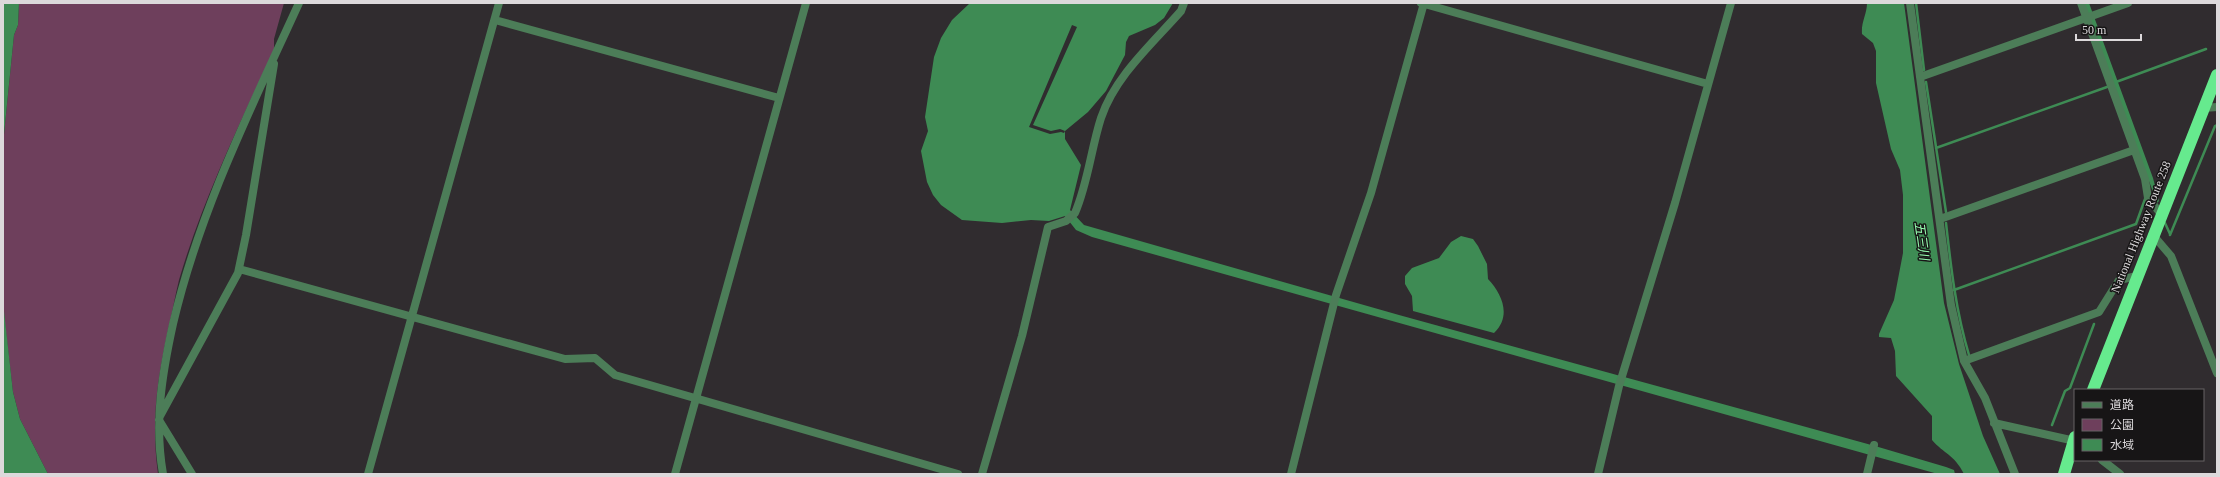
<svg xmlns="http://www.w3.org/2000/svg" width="2220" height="477" font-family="'Times New Roman','Noto Sans JP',serif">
	<rect width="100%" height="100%" fill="#302c2f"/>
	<path fill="#6e3f5c" d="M19 3H284L274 39V50C239 125 202 201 179 280 175 296 172 314 168 330 157 382 151 421 158 474H48L20 419 13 392 4 315 3 144 14 35 18 25Z"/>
	<path fill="#3e8b54" d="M3 3H19L18 25 14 35 3 144Z
		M970 3H1173L1164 18 1155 25 1129 36 1126 42 1125 55 1106 91 1088 112 1065 131V139L1081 165 1070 210 1084 225 1399 315 1875 446 1946 467 1954 470 1955 474H1938L1092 237 1076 230 1065 216 1049 221 1031 220 1002 223 962 220 941 205 933 195 927 182 921 151 928 131 925 117 934 57 941 38 952 20Z
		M1867 3H1904L1944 303 1959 364 1983 436 2000 474H1964C1954 454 1944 454 1932 440V416L1896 376 1895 351 1891 338 1879 337V334L1894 300 1903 253V195L1900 170 1891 149 1876 83V51L1873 43 1862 34C1861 22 1867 14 1867 3Z
		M2084 3H2089L2153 178 2159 201 2157 203Z
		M1461 236 1473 239 1478 246 1487 264 1488 279C1502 294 1512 316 1494 333L1413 311 1412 296 1405 284V276L1412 268 1439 258 1451 242Z
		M3 302 13 392 20 419 48 474H3Z"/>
	<path fill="#302c2f" d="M1072 25 1077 27 1033 125 1051 131 1060 129 1065 131 1064 133 1061 132 1050 134 1029 127Z"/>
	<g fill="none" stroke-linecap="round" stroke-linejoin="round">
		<path stroke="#3e8b54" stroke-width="2.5" d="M1916 3 1924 70
			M1926 82 1946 212
			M2116 82 2206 49
			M1936 148 2107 87
			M1946 223C1951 268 1956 312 1969 355
			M2165 223 2170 234
			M2170 235 2215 126 2217 125
			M1954 290 2136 224 2145 199
			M2052 425 2065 391 2070 388 2094 324"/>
		<path stroke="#4c7d58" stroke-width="8" d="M1421 3 1708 84
			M1910 3 1951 305 1964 361 1985 398 2015 474
			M2081 3 2145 179 2148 198 2161 214
			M495 20 779 98
			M1920 77 2128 3
			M2204 108 2217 107
			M1940 219 2134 150
			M2153 235 2171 256 2217 373
			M239 269 565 359 595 358 615 375 958 474
			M1964 361 2099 312 2119 280 2137 276
			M160 416 238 273 246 235 274 64
			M159 420 192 474
			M1994 423 2075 441
			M2102 460 2120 474
			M163 474C154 423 162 374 173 324 199 212 251 108 299 3
			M368 474 499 3
			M675 474 806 3
			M982 474 1022 336 1048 227 1066 221 1075 213C1088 183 1091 149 1101 118 1115 76 1153 43 1181 11L1184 3
			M1291 474 1336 295 1371 193 1424 3
			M1598 474 1619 386 1675 203 1731 3
			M1867 474 1874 445"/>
		<path stroke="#66ea8e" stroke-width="12" d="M2093 390 2217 75
			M2064 474 2075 437"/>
	</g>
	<g text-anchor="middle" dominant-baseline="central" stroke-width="3" stroke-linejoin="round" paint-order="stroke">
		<g font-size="12" fill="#dcd9db" stroke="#171516">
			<text transform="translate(2141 227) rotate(-68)">National Highway Route 258</text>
		</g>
		<g font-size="13" font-style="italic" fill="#97feb1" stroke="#171516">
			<text transform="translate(1922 241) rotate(82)">五三川</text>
		</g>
	</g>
	<rect width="2220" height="477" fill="none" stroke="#dcd9db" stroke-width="8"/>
	<rect x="2074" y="389" width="130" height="72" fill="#171516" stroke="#666365"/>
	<rect x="2082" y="402" width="20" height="6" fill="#4c7d58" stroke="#666365"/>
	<text x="2110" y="409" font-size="12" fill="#dcd9db">道路</text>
	<rect x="2082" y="419" width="20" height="12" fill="#6e3f5c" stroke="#666365"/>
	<text x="2110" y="429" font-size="12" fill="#dcd9db">公園</text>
	<rect x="2082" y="439" width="20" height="12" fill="#3e8b54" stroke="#666365"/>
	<text x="2110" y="449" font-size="12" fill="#dcd9db">水域</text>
	<path d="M2076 34v6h65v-6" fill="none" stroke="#dcd9db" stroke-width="2"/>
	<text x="2082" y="34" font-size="12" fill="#dcd9db" stroke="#171516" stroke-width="3" paint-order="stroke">50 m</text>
</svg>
